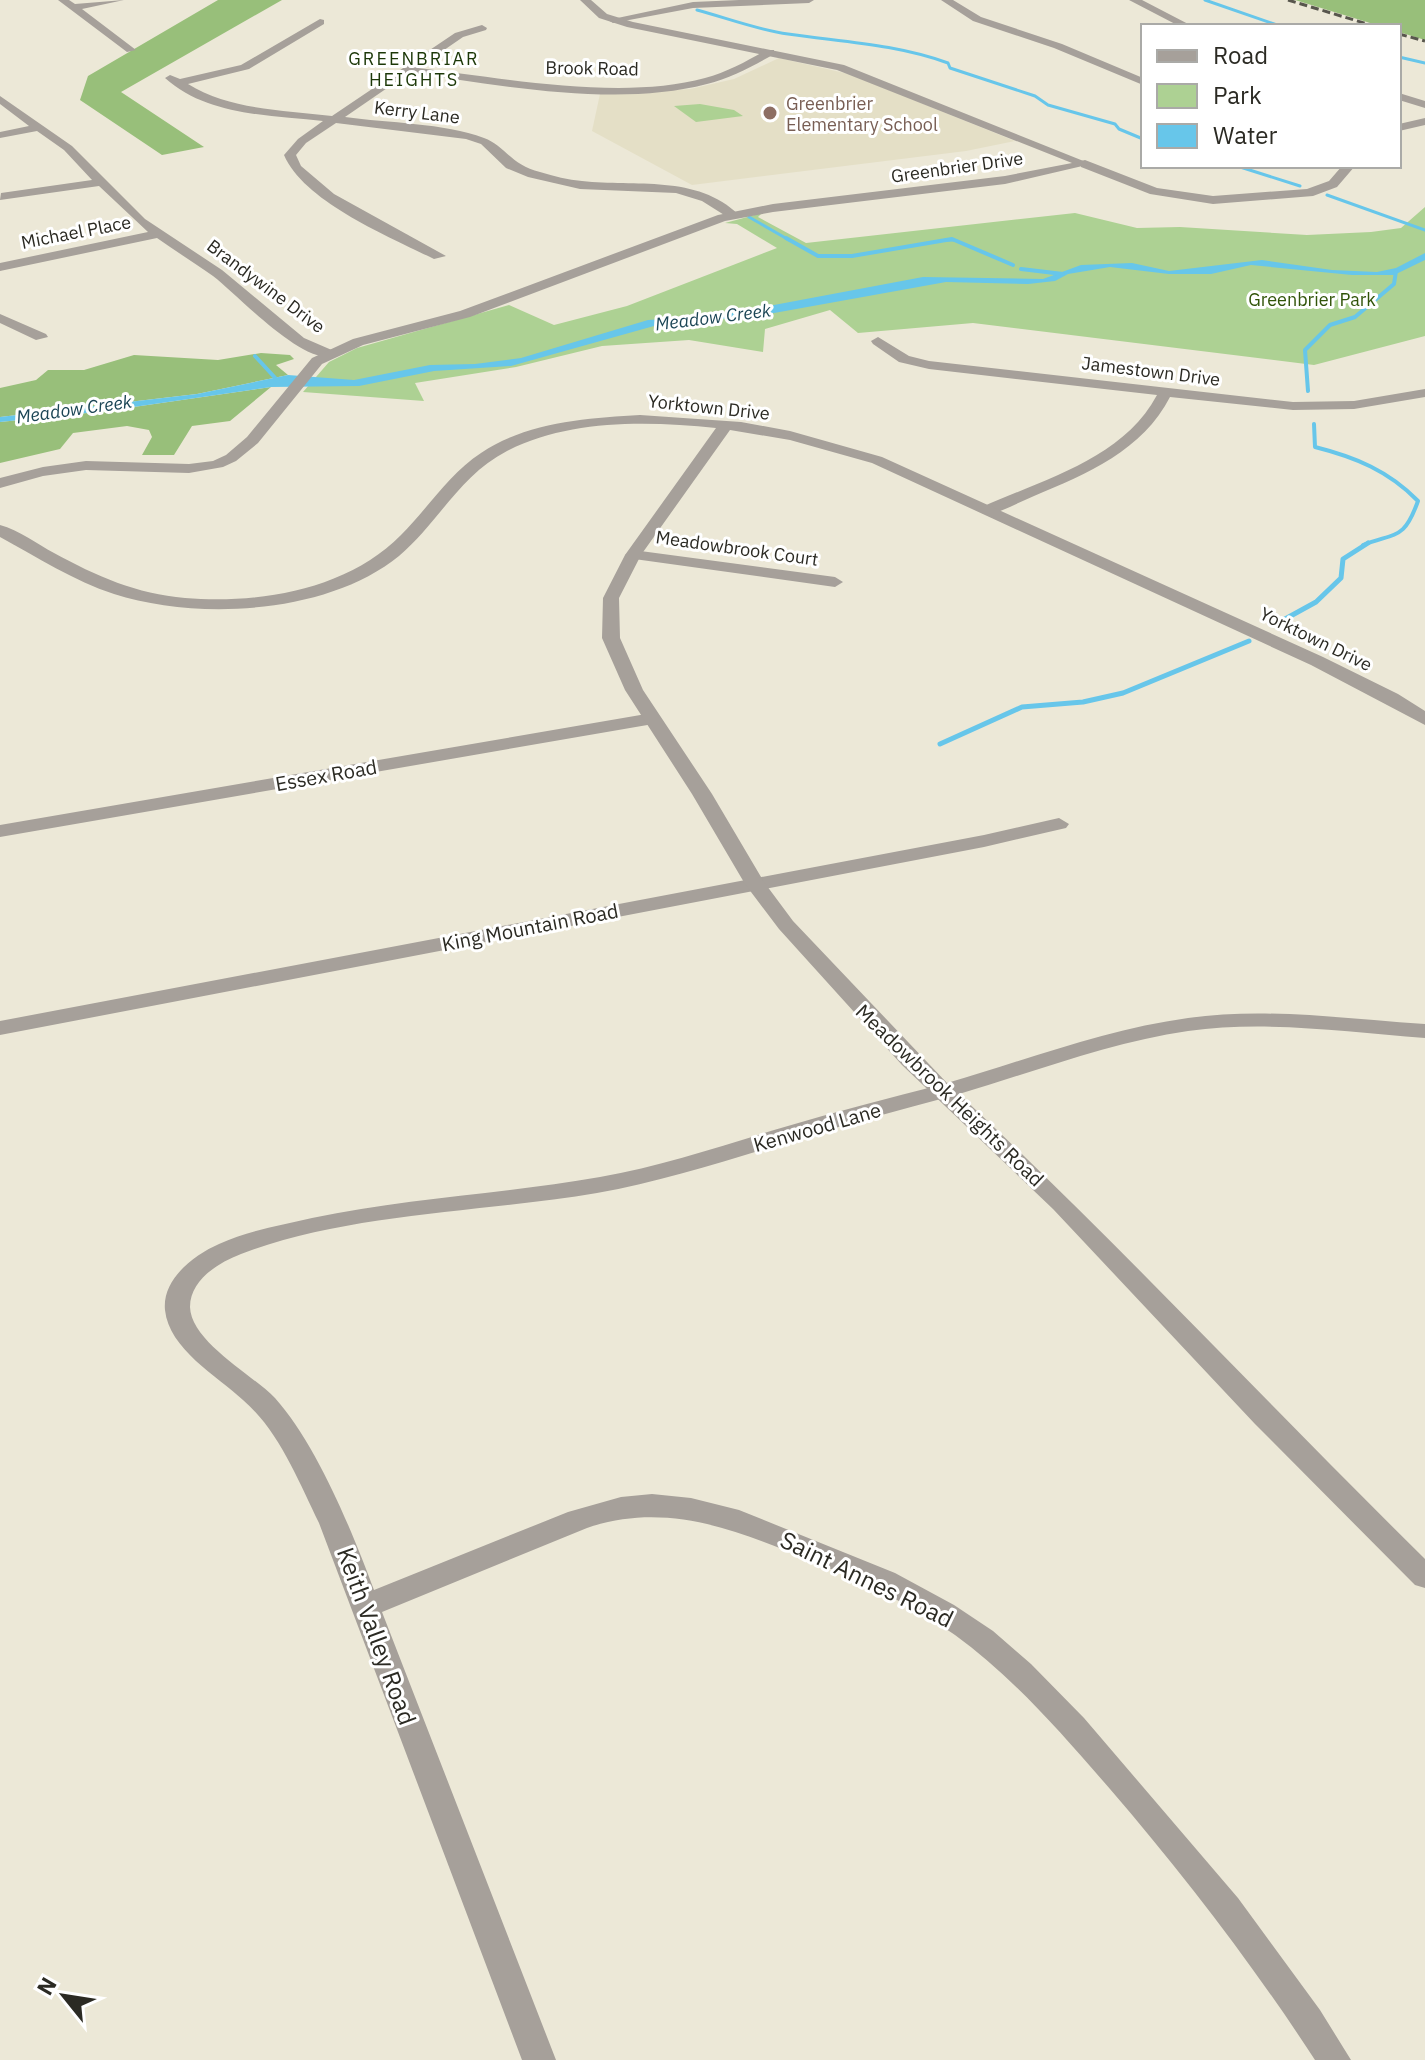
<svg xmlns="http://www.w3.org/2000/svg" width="1425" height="2060" font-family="'IBM Plex Sans',sans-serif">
	<rect width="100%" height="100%" fill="#ece8d7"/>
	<path fill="#e4dfc6" d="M779 58 849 74 1015 141 966 151 692 185 592 131 600 94 690 89 734 79Z"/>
	<path fill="#add193" d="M700 104 734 110 743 116 696 122 674 106Z
		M1425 207V336L1314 365 973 323 858 333 830 310 765 329 763 352 689 340 602 346 516 367 415 383 424 401 303 392 329 362 357 348 509 305 554 325 627 306 777 248 737 224 725 223 762 213 758 217 806 243 1075 213 1137 228 1180 227 1307 235 1371 232 1401 228Z"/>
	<path fill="#98bf7a" d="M218 0H282L121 92 204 147 162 155 80 100 88 76Z
		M1295 0H1425V40L1399 32V26H1380Z
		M261 353 290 355 294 359 276 365 288 375 197 394 0 417V388L36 380 48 370H84L134 355 218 360Z
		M271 387 230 421 192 426 174 455H142L152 437 149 430 127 426 73 433 60 449 0 463V422L106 411Z"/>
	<path fill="#67c6ea" d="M1425 253V260L1394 275H1352L1251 265 1211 274H1169L1110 267 1068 274 1055 281 1028 284 946 282 763 315 654 326 511 366 434 371 359 386 271 387 106 411 0 422V417L197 394 288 375 354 380 430 365 475 364 521 358 648 320 716 316 923 277 1043 279 1081 265 1132 263 1169 271 1262 260 1332 270 1377 272 1396 268Z"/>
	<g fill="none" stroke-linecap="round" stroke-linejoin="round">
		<path stroke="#67c6ea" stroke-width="3" d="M1205 0 1280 26
			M697 10C727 18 758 30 788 34 843 42 895 44 948 63L950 68 1035 96 1048 105 1115 124 1119 129 1143 139
			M1399 57 1425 63
			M1237 166 1300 186
			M1327 195 1425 230
			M749 217 789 240
			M945 240H954"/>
		<path stroke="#67c6ea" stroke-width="4" d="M786 238 818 256H852L952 239 1013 265
			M1021 269 1063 274
			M255 356 278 381
			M1308 391 1305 350 1330 325 1355 317 1394 284 1396 271
			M1314 424 1315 447C1355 457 1389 471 1418 501 1404 540 1397 532 1363 545"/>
		<path stroke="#67c6ea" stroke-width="5" d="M1276 624 1316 602 1341 578 1343 559 1368 543
			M940 744 1022 707 1083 702 1123 693 1249 641"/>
		<path fill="#a6a09a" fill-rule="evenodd" d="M58 0H69L75 4 124 0 82 9 136 50 127 52Z
			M739 0H814L809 3 693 8 613 23 608 20 693 2Z
			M941 0H953L981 17 1062 44 1143 78V85L1054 48 973 21Z
			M1129 0H1142L1192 26H1179Z
			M320 19 324 20V24L249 69 188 84C230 110 283 110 332 116L455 33 482 25 487 28 486 30 463 37 418 68C503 78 621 101 705 78 727 72 747 61 766 50H774V54C753 66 731 78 707 84 615 108 502 85 409 73L345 117C388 123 444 123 484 138 504 145 511 165 540 172 554 176 568 180 582 181 635 187 697 174 739 215L729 218 702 201 676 193 580 189 528 177 506 168 481 144 466 139 336 123 306 143 296 155 301 166 334 194 446 256 434 259C390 237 304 202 284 155L298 139 323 121C270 115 207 116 165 78L170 75 180 79 241 65Z
			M1399 93 1425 101V108L1399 100Z
			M0 96 72 146 145 219 222 270 304 338 334 351V357C300 363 240 297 213 276 195 263 175 251 157 238L0 271V263L148 232 99 186 0 200 1 193 92 180 64 150 37 131 0 138V132L29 126 0 104Z
			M1425 118V125L1399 131V124Z
			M1085 160 1157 188 1213 196 1307 189 1329 181 1342 166H1355L1337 187 1313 196 1213 204 1150 194 1081 167V161Z
			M0 314 46 334 48 337 36 340 0 323Z
			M878 337 909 356 929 361 1293 402 1354 401 1425 389V397L1354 409 1293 410 1170 397C1143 450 1087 474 1034 496 1019 502 1004 511 988 515L982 513V507C1044 479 1123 459 1157 395L929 369 899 362 873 344 871 341Z
			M633 550 835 577 843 582 835 587 627 558 625 555Z
			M652 713 661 719 659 723 0 837V825Z
			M1059 818 1069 824 1066 828 984 847 0 1035V1021L984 835Z
			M944 1084 952 1086 955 1091 952 1096C900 1110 847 1124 795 1140 730 1159 665 1181 597 1193 486 1212 346 1213 241 1254 218 1263 190 1280 190 1307 191 1342 253 1375 275 1398 317 1445 352 1531 374 1590L568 1512 621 1497 652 1494 691 1498 739 1510 895 1573 954 1605 993 1631 1031 1664 1084 1718 1238 1898 1320 2010 1351 2060H1315C1253 1965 1184 1875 1110 1789 1062 1734 1014 1678 955 1635 904 1599 845 1574 787 1551 721 1524 657 1504 587 1528L382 1612 556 2060H522L319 1523C298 1480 279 1431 243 1400 217 1376 169 1349 165 1310 162 1279 194 1255 219 1244 248 1231 281 1225 312 1218 407 1198 504 1194 600 1177 661 1166 721 1146 781 1128 835 1112 889 1098 944 1084Z"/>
		<path fill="#a6a09a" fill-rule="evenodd" d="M580 0H591L607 14 633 22 844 65 1091 164 1005 184 773 212 725 221 470 317 363 345 322 364 258 443 236 461 223 467 189 473 86 470 43 476 0 488V478L43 467 86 461 189 464 213 461 226 455 247 437 312 358 353 339 460 311 718 215 773 204 1005 176 1072 163 837 70 627 27 599 18Z
			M640 415 741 422 790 431 882 457 1323 657 1398 694 1425 711V725L1311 665 872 463 790 440 730 430 641 555 619 598 620 638 643 690 712 794 764 882 793 921 947 1083C1026 1060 1107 1029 1188 1018 1266 1007 1347 1019 1425 1024V1038C1347 1032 1266 1020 1188 1031 1112 1042 1033 1072 959 1094 1119 1244 1269 1405 1425 1559V1588L1415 1585 1255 1424 1053 1209 902 1065 779 929 745 884 692 794 625 690 602 638 603 598 625 555 716 428C648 421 569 419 507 451 460 475 438 523 399 556 328 614 198 621 114 594 74 581 37 557 0 537V525C19 530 37 544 54 553 96 576 137 594 185 598 259 604 347 590 401 535 428 508 449 474 481 453 527 422 587 418 640 415Z"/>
		<path stroke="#58564d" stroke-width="3" stroke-dasharray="8 4" stroke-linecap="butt" d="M1288 0 1374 26
			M1399 34 1425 41"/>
	</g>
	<circle fill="#8d6e63" stroke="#fff" stroke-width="3" cx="770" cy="113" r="8"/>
	<g text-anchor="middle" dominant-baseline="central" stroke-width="6" stroke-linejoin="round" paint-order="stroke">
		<g font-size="18" letter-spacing="2" fill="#1c3808" stroke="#fff">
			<text x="414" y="58">GREENBRIAR<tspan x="414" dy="21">HEIGHTS</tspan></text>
		</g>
		<g font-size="18" fill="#2b2a23" stroke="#fff">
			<text transform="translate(592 68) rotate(1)">Brook Road</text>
			<text transform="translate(417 112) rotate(7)">Kerry Lane</text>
			<text transform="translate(957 167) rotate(-8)">Greenbrier Drive</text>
			<text transform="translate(76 232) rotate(-11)">Michael Place</text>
			<text transform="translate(266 286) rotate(37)">Brandywine Drive</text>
			<text transform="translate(1151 371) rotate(7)">Jamestown Drive</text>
			<text transform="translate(709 407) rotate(6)">Yorktown Drive</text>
			<text transform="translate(737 548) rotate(8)">Meadowbrook Court</text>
			<text transform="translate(1316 639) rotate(26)">Yorktown Drive</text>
		</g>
		<g font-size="18" fill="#785e54" stroke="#fff" text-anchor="start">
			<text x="786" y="103">Greenbrier<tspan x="786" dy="21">Elementary School</tspan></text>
		</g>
		<g font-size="18" fill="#315409" stroke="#fff">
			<text x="1312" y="299">Greenbrier Park</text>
		</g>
		<g font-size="18" font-style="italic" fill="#1b4555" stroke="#fff">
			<text transform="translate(713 317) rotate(-7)">Meadow Creek</text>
			<text transform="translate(74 409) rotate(-8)">Meadow Creek</text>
		</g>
		<g font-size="20" fill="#2b2a23" stroke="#fff">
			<text transform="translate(326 775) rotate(-10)">Essex Road</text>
			<text transform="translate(530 927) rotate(-11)">King Mountain Road</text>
			<text transform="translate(950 1095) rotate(44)">Meadowbrook Heights Road</text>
			<text transform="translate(817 1127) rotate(-16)">Kenwood Lane</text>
		</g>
		<g font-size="24" fill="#2b2a23" stroke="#fff">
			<text transform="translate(867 1579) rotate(26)">Saint Annes Road</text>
			<text transform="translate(377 1636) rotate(70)">Keith Valley Road</text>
		</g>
	</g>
	<rect x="1141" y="24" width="260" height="144" fill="#ffffff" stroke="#aaaaa7" stroke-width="2"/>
	<rect x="1157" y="50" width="40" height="12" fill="#a6a09a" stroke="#aaaaa7" stroke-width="2"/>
	<text x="1213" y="64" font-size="24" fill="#2b2a23">Road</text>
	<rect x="1157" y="84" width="40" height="24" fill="#add193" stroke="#aaaaa7" stroke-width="2"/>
	<text x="1213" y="104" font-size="24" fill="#2b2a23">Park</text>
	<rect x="1157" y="124" width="40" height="24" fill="#67c6ea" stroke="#aaaaa7" stroke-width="2"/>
	<text x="1213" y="144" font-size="24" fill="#2b2a23">Water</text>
	<g transform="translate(64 1996) rotate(300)" stroke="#ffffff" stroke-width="6" paint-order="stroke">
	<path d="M0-6L14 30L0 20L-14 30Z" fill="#2b2a23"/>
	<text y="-12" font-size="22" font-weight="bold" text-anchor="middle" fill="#2b2a23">N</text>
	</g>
</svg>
